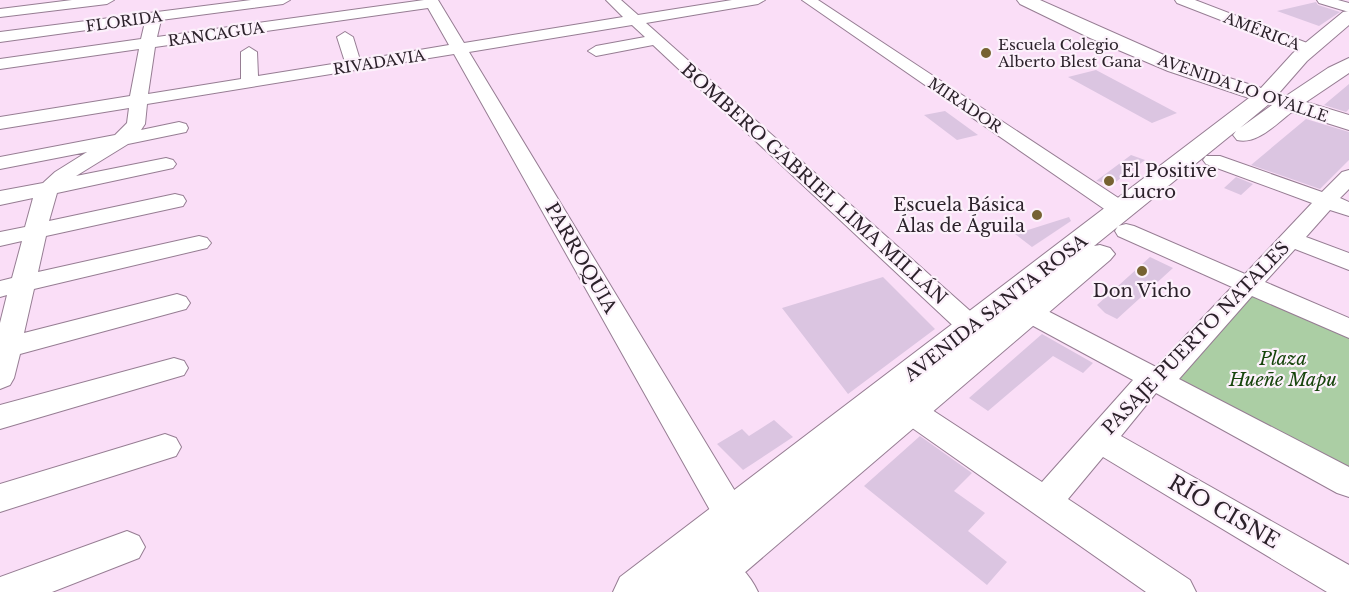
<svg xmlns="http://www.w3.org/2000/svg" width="1349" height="592" font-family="'Libre Baskerville',serif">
	<rect width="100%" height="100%" fill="#fadef7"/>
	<path fill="#abcea4" d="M1251 291 1349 331V472L1172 376Z"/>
	<path fill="#dbc5e1" d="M1316 2 1318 5 1340 12 1319 26 1277 11Z
		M1096 70 1177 113 1152 123 1068 77Z
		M1349 84V109L1346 112 1324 105Z
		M945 111 978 135 957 140 924 115Z
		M1306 119 1349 132V160L1320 189 1251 165Z
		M1131 155 1145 160 1113 184 1096 181Z
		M1236 177 1253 184 1241 195 1224 188Z
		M1069 217 1071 221 1032 247 1015 234Z
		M1150 257 1173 268 1117 319 1105 313 1097 305Z
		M883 277 935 329 848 394 782 308Z
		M1042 334 1093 363 1083 373 1053 356 988 411 969 398Z
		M774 420 793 437 743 470 717 444 742 429 749 436Z
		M920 436 972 473 954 491 985 513 968 531 1007 562 987 585 864 486Z"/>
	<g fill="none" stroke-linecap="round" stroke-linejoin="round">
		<g stroke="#967d93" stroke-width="2">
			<path id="minor" d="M72 0H114L107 4 0 17V9Z
				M251 0H290L283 4 161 20 157 37 424 0H438L464 43 623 17 606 0H621L638 15 732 0H765L758 4 646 23 977 317 1029 303 1038 306 1156 367 1232 287 1118 236 1115 231 1118 226 1126 224 1134 226 1245 274 1312 203 1206 164 1203 160 1206 156H1220L1322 192 1342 172 1349 170V189L1340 198 1349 202V216L1330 210 1306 237 1349 253V270L1295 249 1265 282 1349 318V338L1252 296 1179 379 1349 467V497L1337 493 1156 393 1121 436 1349 565V592H1327L1103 457 1068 499 1190 580 1196 592H1146L898 418 894 410 898 402 909 398 920 402 1042 482 1133 380 1026 322 972 337 963 335 653 45 596 56 588 51 596 46 645 37 632 25 469 52 744 506 749 517 744 528 732 532 720 528 454 54 147 104 145 124 141 130 179 122 186 124 188 128 186 132 128 144 76 176 166 158 173 160 176 164 173 168 57 193 49 221 175 194 183 196 186 201 183 206 46 236 38 272 199 236 207 238 211 243 207 248 34 289 24 333 177 294 186 297 190 303 186 309 20 354 14 378 10 385 0 389V323L7 295 0 297V281L12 278 22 241 0 246V232L25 227 33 198 0 205V191L43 183 55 172 87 152 0 169V157L115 135 127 123 129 108 0 129V117L130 96 139 49 0 69V59L141 39 145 22 0 42V32ZM428 8 449 45 360 60 353 37 345 32 337 37 345 62 258 76 257 52 249 47 241 52V79L148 94 155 47Z
				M802 0H818L1129 205 1132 210 1129 215 1121 217 1113 215Z
				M1175 0H1195L1315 46 1317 49 1315 52H1303L1177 3Z
				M1317 0H1338L1349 3V12L1319 3Z
				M174 358 184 361 188 368 184 375 0 429V405Z
				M165 434 176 438 181 447 176 456 0 512V484Z
				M127 531 139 536 145 547 139 558 52 592H0V577Z
				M716 552C735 559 750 574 758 592H714L703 581 698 569 703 557Z"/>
		</g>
		<g stroke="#967d93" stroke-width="2">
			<path id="major" d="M1017 0H1040L1182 63 1261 88 1293 53 1343 12 1349 11V25L1307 61 1279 93 1286 96 1328 68 1349 58V73L1306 102 1349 115V130L1292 112C1276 124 1257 145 1237 140L1233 135 1236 131 1094 246 1100 245 1110 248 1115 254 1110 260 722 592H613L620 577 1249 98 1168 71 1090 38 1020 4ZM1269 104 1272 105 1240 128Z"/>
		</g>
		<use href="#minor" fill="#fff" fill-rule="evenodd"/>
		<use href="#major" fill="#fff" fill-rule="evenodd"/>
	</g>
	<g fill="#766231" stroke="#fcf1fb" stroke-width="2">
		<circle cx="986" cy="53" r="6"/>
		<circle cx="1109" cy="181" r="6"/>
		<circle cx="1037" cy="215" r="6"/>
		<circle cx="1142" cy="271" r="6"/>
	</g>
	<g text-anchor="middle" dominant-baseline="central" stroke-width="4.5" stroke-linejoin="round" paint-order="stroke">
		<g font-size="15" fill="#2c222b" stroke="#fcf1fb">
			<text transform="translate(124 21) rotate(-8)">FLORIDA</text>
			<text transform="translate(1262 31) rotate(21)">AMÉRICA</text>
			<text transform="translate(216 34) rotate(-8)">RANCAGUA</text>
			<text transform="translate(379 62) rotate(-9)">RIVADAVIA</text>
			<text transform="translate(1243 88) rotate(19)">AVENIDA LO OVALLE</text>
			<text transform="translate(965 105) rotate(34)">MIRADOR</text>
		</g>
		<g font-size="15" fill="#2c222b" stroke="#fcf1fb" text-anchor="start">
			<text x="998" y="44">Escuela Colegio<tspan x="998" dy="17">Alberto Blest Gana</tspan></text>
		</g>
		<g font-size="18" fill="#2c222b" stroke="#fcf1fb" text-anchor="start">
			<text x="1121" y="171">El Positive<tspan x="1121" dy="21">Lucro</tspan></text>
			<text x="1025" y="205" text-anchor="end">Escuela Básica<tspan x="1025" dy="21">Álas de Águila</tspan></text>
			<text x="1142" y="291" text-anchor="middle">Don Vicho</text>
		</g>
		<g font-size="18" fill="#2c222b" stroke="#fcf1fb">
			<text transform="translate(814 184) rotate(42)">BOMBERO GABRIEL LIMA MILLÁN</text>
			<text transform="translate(581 258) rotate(60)">PARROQUIA</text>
			<text transform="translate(996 308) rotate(-38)">AVENIDA SANTA ROSA</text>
			<text transform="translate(1196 338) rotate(-46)">PASAJE PUERTO NATALES</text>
		</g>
		<g font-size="18" font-style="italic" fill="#16440b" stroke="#fcf1fb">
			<text x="1283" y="359">Plaza<tspan x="1283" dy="21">Hueñe Mapu</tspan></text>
		</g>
		<g font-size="21" fill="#2c222b" stroke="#fcf1fb">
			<text transform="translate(1224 512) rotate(30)">RÍO CISNE</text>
		</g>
	</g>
</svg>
